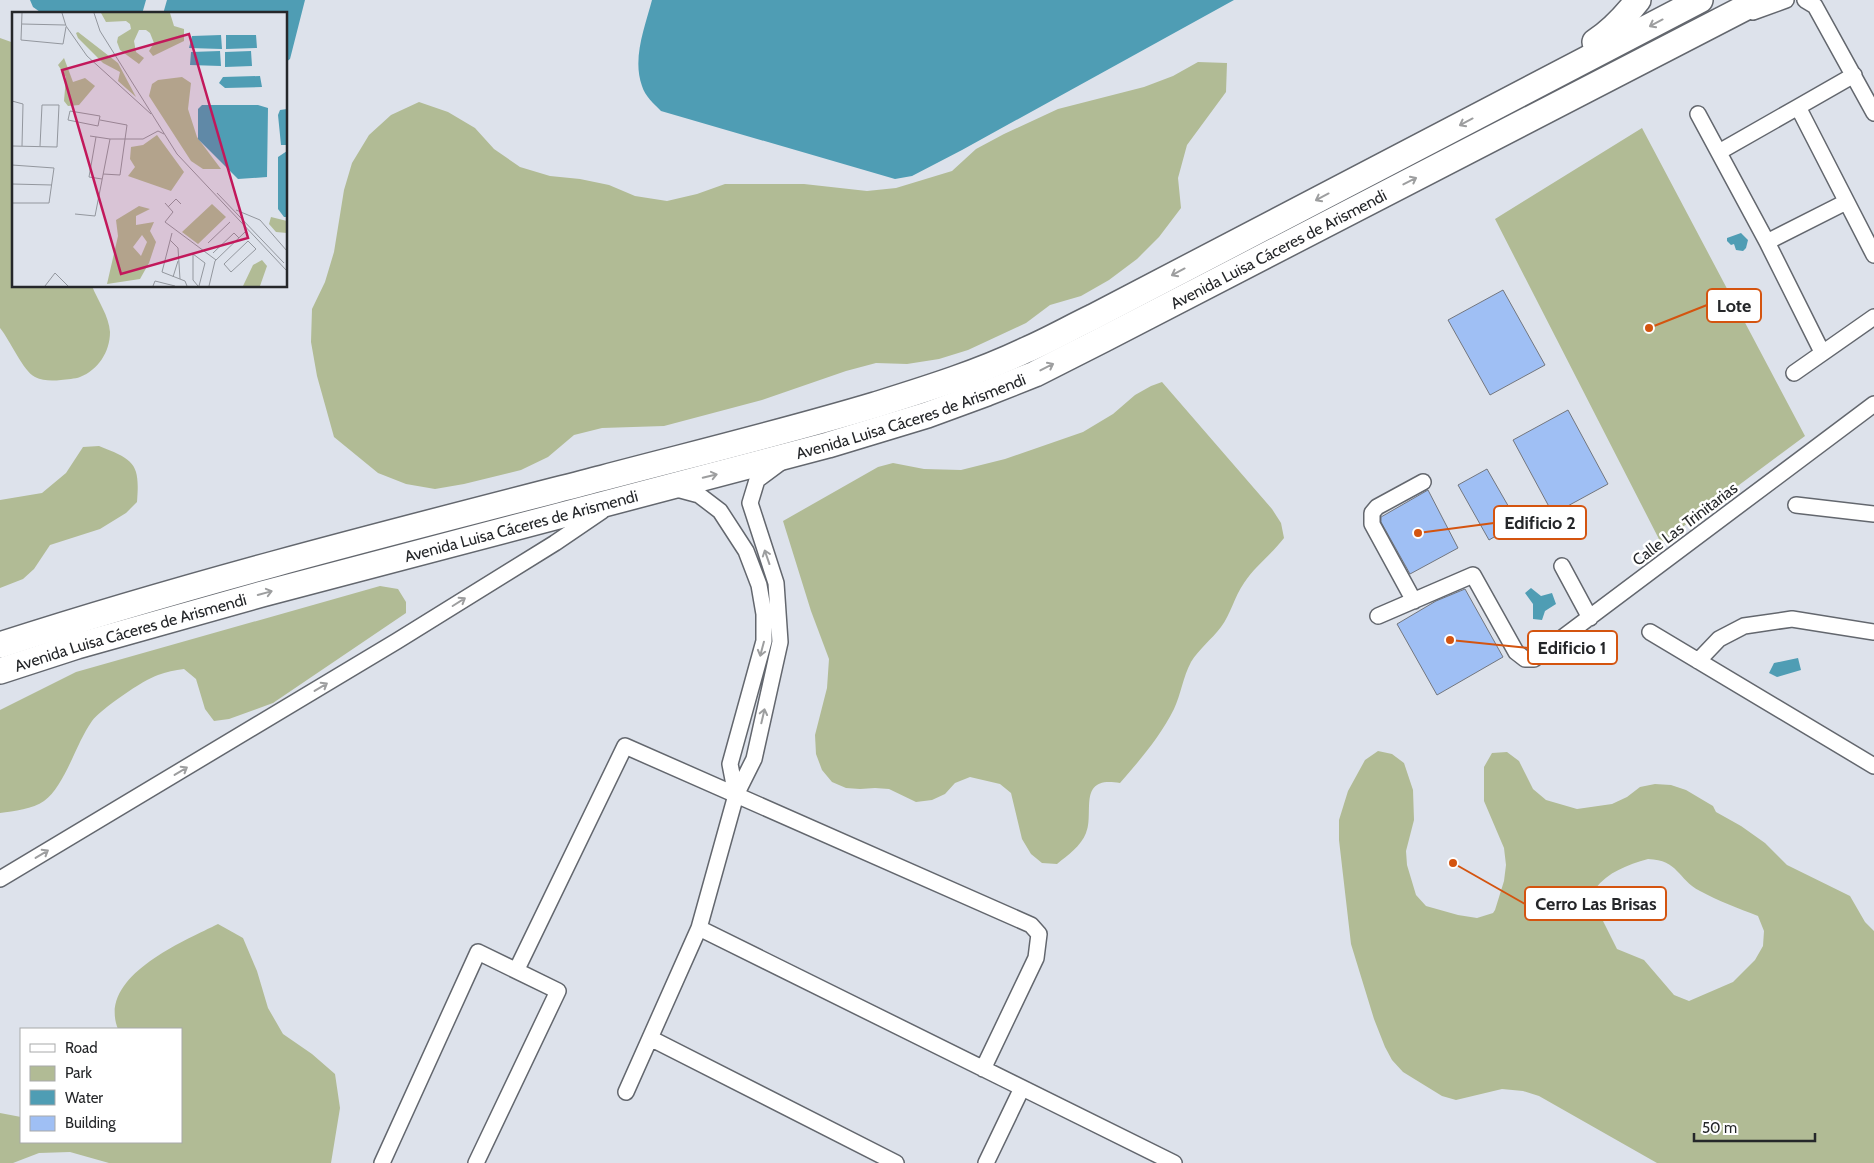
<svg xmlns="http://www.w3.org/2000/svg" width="1874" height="1163" font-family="Cabin,sans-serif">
	<rect width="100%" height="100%" fill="#dde2eb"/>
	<path fill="#b1bb95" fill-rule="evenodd" d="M0 38 14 43V286H92C98 301 109 316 110 332 110 352 98 370 80 377 75 379 67 379 61 380 52 381 43 381 35 377 23 371 10 340 0 328Z
		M1198 62 1227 63 1226 92 1187 145 1178 178 1181 208 1159 237 1137 259 1109 280 1081 296 1050 305 1026 323 968 350 939 359 907 364 876 363 846 371 762 400 664 426 602 428 574 435 548 457 521 470 464 484 435 489 406 484 378 473 334 437 317 376 311 342 312 309 325 282 334 252 344 190 352 163 369 135 391 115 419 102 448 112 475 128 494 149 520 167 550 176 580 179 609 185 635 196 667 201 697 194 725 184H804L867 191 896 188 952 171 976 149 1004 134 1058 109 1144 87 1173 76Z
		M1642 128 1805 436 1661 543 1495 219Z
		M1162 382 1272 509 1281 523 1284 538C1272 554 1255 566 1244 583 1234 597 1231 614 1221 627 1211 640 1199 649 1191 662 1183 677 1181 694 1174 709 1160 737 1140 760 1120 783 1076 775 1095 813 1086 833 1081 846 1068 855 1057 864L1042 863 1031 854 1022 839 1011 793 1000 784 970 777 955 783 945 794 932 800 916 802 889 789 875 788 860 789 846 788 832 782 822 770 816 754 815 735 827 688 829 659 811 611 783 521 878 467 893 463 924 469 961 470 1005 459 1083 432 1113 414 1135 395 1151 386Z
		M99 446C135 460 140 464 137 502L126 513 100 529 50 545 34 569 23 579 0 588V500L42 493 66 473 83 447Z
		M380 586 398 589 406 602V613L273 703 229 719 214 721 205 709 196 679 184 669C175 670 166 672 158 675 143 680 101 709 92 721 76 743 65 786 44 801 33 809 14 811 0 813V710L76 672Z
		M1378 751 1392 754 1404 763 1413 790 1414 820 1406 851 1407 865 1416 895 1426 906 1458 915 1477 918 1493 913 1495 910 1504 881 1506 865 1504 848 1484 801V767L1492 753 1507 752 1519 761 1533 789 1546 800 1577 809 1612 804 1627 797 1640 787 1655 784 1671 785 1686 790 1713 806 1716 812 1741 826 1765 843 1787 865 1850 896 1865 922 1874 931V1163H1657L1539 1096 1523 1091 1502 1089 1456 1100 1442 1096 1403 1072 1392 1060 1385 1047 1374 1019 1351 944 1339 840V820L1348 791 1365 760ZM1648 859C1679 860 1677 879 1700 891 1718 901 1738 908 1758 916L1764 931 1763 946 1755 960 1733 982 1689 1001 1674 995 1644 960 1617 949 1603 921 1595 889C1608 872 1627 865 1648 859Z
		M218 924 243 938 257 971 268 1008 283 1034 312 1054 335 1074 340 1108 331 1163H109L70 1152 39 1153 13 1163H0V1113L21 1117V1142H181V1029H118C97 977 182 942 218 924Z"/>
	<path fill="#4f9db4" d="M30 0H146L142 14H43L33 7Z
		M167 0H305L290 59 286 62V14H163Z
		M652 0H1234L962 150 912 176 895 179 661 111C654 104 645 96 642 86 632 58 645 27 652 0Z
		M1741 233 1748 240 1746 248 1743 251 1736 250 1734 244 1731 245 1727 241V238Z
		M1531 588 1541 596 1552 593 1556 604 1545 611 1542 620 1533 619V604L1525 593Z
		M1798 658 1801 670 1777 677 1769 673 1774 663Z"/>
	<path fill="#9fbff4" stroke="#72767e" d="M1503 290 1545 365 1490 395 1448 320Z
		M1568 410 1608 484 1553 514 1513 440Z
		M1487 469 1518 523 1489 540 1458 485Z
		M1428 490 1458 548 1410 574 1381 522V517Z
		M1465 589 1503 657 1437 695 1397 624 1436 601Z"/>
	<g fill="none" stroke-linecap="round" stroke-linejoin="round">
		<g stroke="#63676e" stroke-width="18">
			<path id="minor" d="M1805 0 1815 6 1874 113
				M1753 12 1786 0
				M1854 75 1798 107 1874 255
				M1698 114 1767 242 1822 352
				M1719 152 1798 107
				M1767 242 1846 202
				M1794 373 1874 317
				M780 463 757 480 750 503 776 583 780 642 754 759 736 795 699 928 1174 1163
				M673 488 699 495 720 511 746 551 759 585 764 614V641L730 764 736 795
				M1796 505 1874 514
				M1562 566 1590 618
				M1414 601 1372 524V513L1377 507 1423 482
				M1378 616 1473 575 1516 652 1525 659H1534L1874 404
				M1650 632 1874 766
				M1698 661 1719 639 1744 626 1792 619 1874 632
				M0 879 397 641 555 543 602 511
				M517 969 625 746 1031 925 1039 934 1036 958 983 1069
				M650 1038 896 1163
				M626 1092 699 928
				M382 1163 478 952 558 991 476 1163
				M986 1163 1022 1088"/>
		</g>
		<g stroke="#63676e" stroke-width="28">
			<g id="primary">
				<path d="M1595 42C1613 30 1625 17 1638 0"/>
				<path d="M0 645C198 581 401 530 603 478 694 454 785 432 875 405 926 389 978 373 1026 350 1049 340 1070 328 1093 317L1700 0"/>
				<path id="s1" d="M0 671 77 646 262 594 828 445 927 415 987 393 1035 374 1104 339 1760 0"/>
			</g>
		</g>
		<use href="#minor" stroke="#fff" stroke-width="15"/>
		<use href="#primary" stroke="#fff" stroke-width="25"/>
	</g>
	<defs><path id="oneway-shaft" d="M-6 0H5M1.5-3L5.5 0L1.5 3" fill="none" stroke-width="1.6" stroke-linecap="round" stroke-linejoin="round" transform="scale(1.25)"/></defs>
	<g stroke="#9d9e9f">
		<use href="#oneway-shaft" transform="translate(1656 23) rotate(152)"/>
		<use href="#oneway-shaft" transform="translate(1466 122) rotate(152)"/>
		<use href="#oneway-shaft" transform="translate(1410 181) rotate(-27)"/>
		<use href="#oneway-shaft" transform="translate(1322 197) rotate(152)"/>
		<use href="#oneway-shaft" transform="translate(1178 272) rotate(152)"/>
		<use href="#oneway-shaft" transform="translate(1047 367) rotate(-27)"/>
		<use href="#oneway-shaft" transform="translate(710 476) rotate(-14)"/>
		<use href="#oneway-shaft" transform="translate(767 557) rotate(-109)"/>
		<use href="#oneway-shaft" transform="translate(265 593) rotate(-15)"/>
		<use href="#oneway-shaft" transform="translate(459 602) rotate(-32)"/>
		<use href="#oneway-shaft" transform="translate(762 649) rotate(105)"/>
		<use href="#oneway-shaft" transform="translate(321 687) rotate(-31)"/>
		<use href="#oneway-shaft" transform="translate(763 716) rotate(-77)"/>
		<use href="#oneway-shaft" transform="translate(181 771) rotate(-31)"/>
		<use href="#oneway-shaft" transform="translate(42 854) rotate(-31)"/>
	</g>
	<g text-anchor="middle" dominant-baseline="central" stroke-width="5" stroke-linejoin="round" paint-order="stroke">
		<g font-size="16" fill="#25272a" stroke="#fff">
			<text stroke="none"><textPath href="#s1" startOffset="1351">Avenida Luisa Cáceres de Arismendi</textPath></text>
			<text stroke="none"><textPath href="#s1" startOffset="946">Avenida Luisa Cáceres de Arismendi</textPath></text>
			<text transform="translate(1685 524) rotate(-37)">Calle Las Trinitarias</text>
			<text stroke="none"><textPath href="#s1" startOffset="541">Avenida Luisa Cáceres de Arismendi</textPath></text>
			<text stroke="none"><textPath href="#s1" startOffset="136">Avenida Luisa Cáceres de Arismendi</textPath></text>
		</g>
	</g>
	<g transform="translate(12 12)">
		<rect width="275" height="275" fill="#dde2eb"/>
		<path d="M89 1H158L162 14 172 17V29L141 44 137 39 142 31 138 21 134 18H127L122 29 124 40 132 46 127 52 108 38 105 30 106 25 119 17 118 12 114 9 94 10ZM66 20 106 51 124 85 106 69 108 60 91 51 66 26 64 21ZM52 46 61 70 73 66 83 74 67 93 56 94 52 89 54 65 46 53ZM170 65 179 71 176 97 185 125 209 157H191L179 149 137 84 140 72 146 68ZM145 123 172 160 159 179 116 164 123 155 118 147 119 135 131 133ZM200 192 214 205 186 232 170 220ZM127 194 138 197 124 204V213L142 210 138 219 144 230 137 251 128 267 95 272 106 224 104 208ZM130 223 135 230 129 244 121 235ZM259 205 275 209V221L264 220 257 212ZM250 248 255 254 248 274H231L241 253Z" fill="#b1bb95" fill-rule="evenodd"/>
		<path d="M209 23 210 37 177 36 180 24ZM214 23H244L245 36 214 37ZM208 39 209 54 178 53 179 40ZM213 40 239 39 240 54 213 55ZM248 64 250 75 213 76 207 71 211 65ZM190 93H246L256 96 255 165 226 167 186 127V97ZM275 97V133H269L266 103 268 98ZM275 139V205H272L266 197V145Z" fill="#4f9db4"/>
		<path fill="none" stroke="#93979e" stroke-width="1" d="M10 1 9 28 51 32 54 15M50 1 54 14 75 44 139 102M82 1 88 19 165 142 275 259M10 12 53 13M0 89 11 92 10 134M58 99 88 104 86 114 56 108ZM88 108 115 113 108 163 91 162M78 124 98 127M84 125 77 165 90 167M0 134 45 135 47 93H30L28 134M0 153 42 156 37 191H0M0 172 40 173M205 181 272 251M153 191 161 200 153 210 204 248M156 195 164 187 169 192M224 198 248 208M63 202 83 204 98 127H131L146 119 152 122M248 208 275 239M160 221 150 260 173 269 175 274M158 228 166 236 168 267M236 229 244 237 219 260 212 252ZM196 231 218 210M201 241 222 221 227 226M161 265 166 249M33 274 43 261 56 274M141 274 143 269 163 274M186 274 181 268V242L193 251 187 274M197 274 203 249 233 220"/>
		<path fill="#c2185b" fill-opacity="0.15" stroke="#c2185b" stroke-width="2.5" d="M177 22 236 226 109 262 50 58Z"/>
		<rect width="275" height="275" fill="none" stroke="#25272a" stroke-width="2.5"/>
	</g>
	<path fill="none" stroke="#d4540f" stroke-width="2" d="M1649 328L1707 305M1418 533L1494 523M1450 640L1528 648M1453 863L1525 904"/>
	<g fill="#d4540f" stroke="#fff" stroke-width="2">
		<circle cx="1649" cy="328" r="5"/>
		<circle cx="1418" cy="533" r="5"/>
		<circle cx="1450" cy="640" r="5"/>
		<circle cx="1453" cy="863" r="5"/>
	</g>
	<g fill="#fff" stroke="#d4540f" stroke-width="2">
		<rect x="1707" y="289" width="54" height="33" rx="5"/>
		<rect x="1494" y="506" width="92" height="33" rx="5"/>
		<rect x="1528" y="631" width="89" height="33" rx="5"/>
		<rect x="1525" y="887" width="141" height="33" rx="5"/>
	</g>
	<g font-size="18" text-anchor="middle" font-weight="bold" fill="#25272a">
		<text x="1734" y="312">Lote</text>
		<text x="1540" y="529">Edificio 2</text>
		<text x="1572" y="654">Edificio 1</text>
		<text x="1596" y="910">Cerro Las Brisas</text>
	</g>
	<rect x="20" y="1028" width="162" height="115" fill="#ffffff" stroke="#a8a9aa"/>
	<rect x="30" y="1044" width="25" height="8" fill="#ffffff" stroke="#a8a9aa"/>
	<text x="65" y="1053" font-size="15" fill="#25272a">Road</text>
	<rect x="30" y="1066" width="25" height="15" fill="#b1bb95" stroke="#a8a9aa"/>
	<text x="65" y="1078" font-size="15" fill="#25272a">Park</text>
	<rect x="30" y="1090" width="25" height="15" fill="#4f9db4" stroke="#a8a9aa"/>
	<text x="65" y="1103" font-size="15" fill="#25272a">Water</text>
	<rect x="30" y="1116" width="25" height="15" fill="#9fbff4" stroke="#a8a9aa"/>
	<text x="65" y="1128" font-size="15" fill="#25272a">Building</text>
	<path d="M1694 1133v8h121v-8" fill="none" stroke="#25272a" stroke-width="2.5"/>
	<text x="1702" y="1133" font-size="15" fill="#25272a" stroke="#ffffff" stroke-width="4" paint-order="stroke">50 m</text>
</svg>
